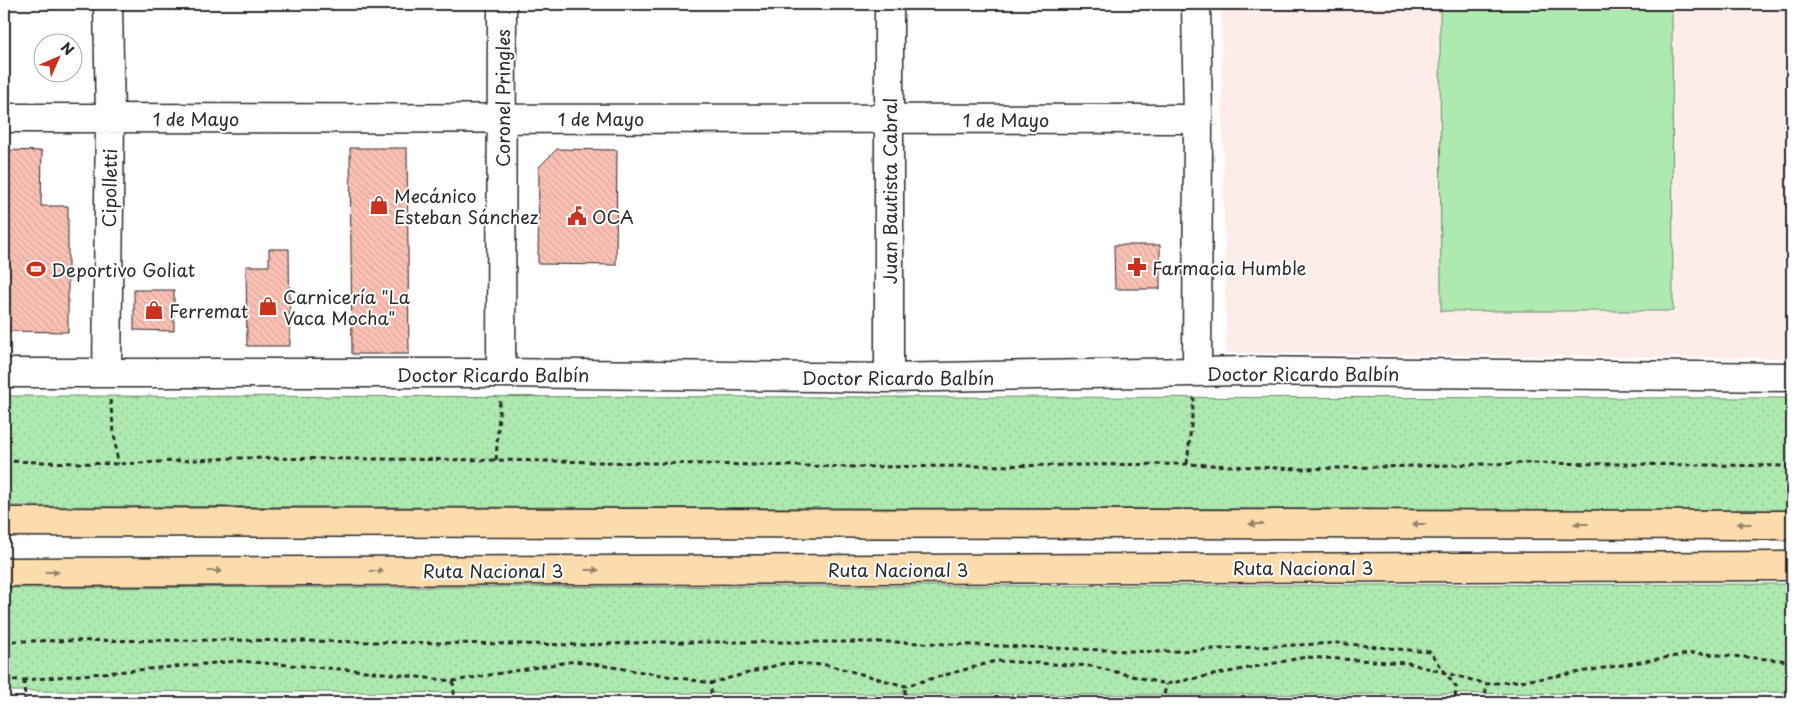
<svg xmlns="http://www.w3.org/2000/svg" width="1796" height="707" font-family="'Playpen Sans',sans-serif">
	<defs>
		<pattern id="grass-dots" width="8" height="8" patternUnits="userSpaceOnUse" patternTransform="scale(1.25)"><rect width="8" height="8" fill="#aee9af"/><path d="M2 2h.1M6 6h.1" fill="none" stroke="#96c897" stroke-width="1.8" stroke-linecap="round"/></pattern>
		<pattern id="building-back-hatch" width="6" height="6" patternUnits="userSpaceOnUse" patternTransform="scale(1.25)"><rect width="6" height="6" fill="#fcc1b4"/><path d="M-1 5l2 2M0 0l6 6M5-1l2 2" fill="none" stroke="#d8a69b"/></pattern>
	</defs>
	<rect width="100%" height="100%" fill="#fff"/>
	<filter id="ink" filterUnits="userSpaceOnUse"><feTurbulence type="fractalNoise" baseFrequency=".02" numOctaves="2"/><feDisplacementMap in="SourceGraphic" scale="10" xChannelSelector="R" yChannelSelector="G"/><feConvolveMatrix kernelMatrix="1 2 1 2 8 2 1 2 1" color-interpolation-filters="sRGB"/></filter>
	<g filter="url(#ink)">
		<path fill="#feece8" d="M1221 4H1792V358L1226 353Z"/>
		<path fill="url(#grass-dots)" stroke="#6c8a6d" d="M4 396 1792 398V510L4 506Z
			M1792 584V692L1208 695 4 691V588Z"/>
		<path fill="#aee9af" stroke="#6c8a6d" d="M1440 4H1672L1673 311H1441Z"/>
		<path fill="url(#building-back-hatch)" stroke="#2b2b2b" d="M350 148H407L409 354H352Z
			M557 149 617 150 616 265 538 264 539 167Z
			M4 150 42 151 41 206H68V332L4 331Z
			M1114 245H1160V289H1115Z
			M269 249H289L290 346H247L246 266H269Z
			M134 290H174V331L134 330Z"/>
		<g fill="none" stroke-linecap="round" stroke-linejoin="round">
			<g stroke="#2b2b2b" stroke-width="31">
				<path id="minor" d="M1196 4 1198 119 1197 372
					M4 118 1198 119
					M107 372 110 118 108 4
					M4 373H501L889 378 1245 371 1792 377
					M501 373 502 4
					M889 378V4"/>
			</g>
			<g stroke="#2b2b2b" stroke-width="31">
				<path id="highway" d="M4 522 1792 525
					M4 572 1792 566"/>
			</g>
			<path stroke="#2b2b2b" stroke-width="3" stroke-dasharray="5 4" stroke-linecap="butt" d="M110 400 118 464
				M496 460 500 399
				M4 461 118 464 236 458 496 460 859 467 1187 464 1300 469 1527 463 1792 466
				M1187 464 1194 398
				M4 641 234 640 584 645 655 642H895L1157 652 1337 643 1430 652 1456 687 1455 703
				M4 680H24L239 661 365 671 453 681 575 661 711 683 785 663 828 665 905 686 996 661 1091 666 1166 684 1306 657 1408 663 1487 684 1538 679 1694 653 1792 661
				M24 680 25 703
				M453 681 455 703
				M711 703V683
				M905 703V686
				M1163 703 1166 684
				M1484 703 1487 684"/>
			<use href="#minor" stroke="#fff" stroke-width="28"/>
			<use href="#highway" stroke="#fcdcac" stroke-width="28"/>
		</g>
		<defs><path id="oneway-solid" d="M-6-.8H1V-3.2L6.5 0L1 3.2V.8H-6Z" transform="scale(1.25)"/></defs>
		<g fill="#94846c">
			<use href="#oneway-solid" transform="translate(1256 524) rotate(-180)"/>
			<use href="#oneway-solid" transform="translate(1419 524) rotate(-180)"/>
			<use href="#oneway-solid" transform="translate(1581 524) rotate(-180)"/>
			<use href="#oneway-solid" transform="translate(1744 524) rotate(-180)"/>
			<use href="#oneway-solid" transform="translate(592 570)"/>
			<use href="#oneway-solid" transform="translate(215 571)"/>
			<use href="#oneway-solid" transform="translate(377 571)"/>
			<use href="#oneway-solid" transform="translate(52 572)"/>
		</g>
	</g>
	<defs>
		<g id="shop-bare" transform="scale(1.5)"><path d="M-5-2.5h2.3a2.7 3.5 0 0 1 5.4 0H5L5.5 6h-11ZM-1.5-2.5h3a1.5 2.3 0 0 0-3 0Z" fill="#c8321e" stroke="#fff" stroke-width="2.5" paint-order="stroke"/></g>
		<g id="civic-bare" transform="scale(1.5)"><path d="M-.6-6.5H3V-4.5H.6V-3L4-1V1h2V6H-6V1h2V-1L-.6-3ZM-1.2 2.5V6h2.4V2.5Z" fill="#c8321e" stroke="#fff" stroke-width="2.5" paint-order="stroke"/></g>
		<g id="pharmacy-bare" transform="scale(1.5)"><path d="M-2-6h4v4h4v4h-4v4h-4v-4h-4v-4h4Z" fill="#c8321e" stroke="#fff" stroke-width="2.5" paint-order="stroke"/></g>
		<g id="stadium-bare" transform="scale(1.5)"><path d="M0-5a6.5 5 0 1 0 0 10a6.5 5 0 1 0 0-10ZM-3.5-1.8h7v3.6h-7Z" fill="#c8321e" stroke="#fff" stroke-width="2.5" paint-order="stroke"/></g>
	</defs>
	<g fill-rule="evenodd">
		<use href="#shop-bare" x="379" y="205"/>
		<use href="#civic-bare" x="577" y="216"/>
		<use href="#pharmacy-bare" x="1137" y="267"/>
		<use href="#stadium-bare" x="36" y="269"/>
		<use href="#shop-bare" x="268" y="306"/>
		<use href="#shop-bare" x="154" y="310"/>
	</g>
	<g text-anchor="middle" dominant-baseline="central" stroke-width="4" stroke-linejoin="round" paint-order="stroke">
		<g font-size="18" fill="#2b2b2b" stroke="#fff">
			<text transform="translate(502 98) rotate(-90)">Coronel Pringles</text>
			<text x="196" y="118">1 de Mayo</text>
			<text x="601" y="118">1 de Mayo</text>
			<text x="1006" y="119">1 de Mayo</text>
			<text transform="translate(109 188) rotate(-89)">Cipolletti</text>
			<text transform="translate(889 191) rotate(-90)">Juan Bautista Cabral</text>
			<text x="1303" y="373">Doctor Ricardo Balbín</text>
			<text x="493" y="374">Doctor Ricardo Balbín</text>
			<text x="898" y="377">Doctor Ricardo Balbín</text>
			<text x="1303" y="567">Ruta Nacional 3</text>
			<text x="898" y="569">Ruta Nacional 3</text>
			<text x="493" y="570">Ruta Nacional 3</text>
		</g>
		<g font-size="18" fill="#2b2b2b" stroke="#fff" text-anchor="start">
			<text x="394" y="195">Mecánico<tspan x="394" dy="21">Esteban Sánchez</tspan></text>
			<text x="592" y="216">OCA</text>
			<text x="1152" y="267">Farmacia Humble</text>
			<text x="51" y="269">Deportivo Goliat</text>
			<text x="283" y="296">Carnicería "La<tspan x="283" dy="21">Vaca Mocha"</tspan></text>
			<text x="169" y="310">Ferremat</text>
		</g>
	</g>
	<rect width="1796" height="707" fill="none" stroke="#fff" stroke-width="20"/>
	<rect x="10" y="10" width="1776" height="687" fill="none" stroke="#2b2b2b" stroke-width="2" filter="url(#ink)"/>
	<g transform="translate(58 58) rotate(45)"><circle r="24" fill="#ffffff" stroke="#aaaaaa"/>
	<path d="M0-4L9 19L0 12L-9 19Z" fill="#c8321e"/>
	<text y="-8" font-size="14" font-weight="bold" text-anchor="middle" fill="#2b2b2b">N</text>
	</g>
</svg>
